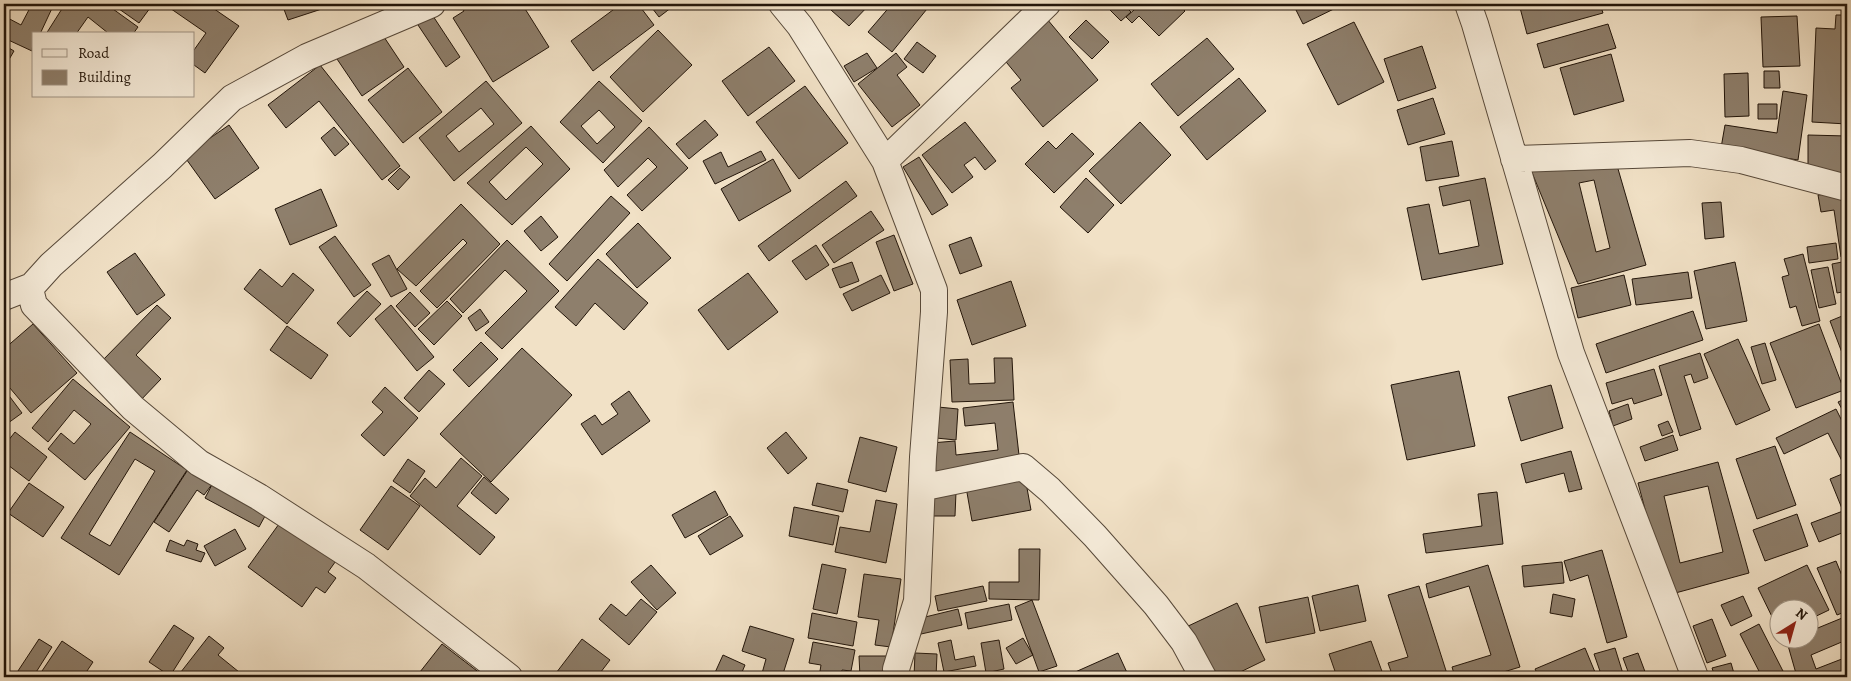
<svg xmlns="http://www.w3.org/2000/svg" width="1851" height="681" font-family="Alegreya,serif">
	<rect width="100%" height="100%" fill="#f1e1c6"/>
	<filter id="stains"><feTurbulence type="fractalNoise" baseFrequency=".004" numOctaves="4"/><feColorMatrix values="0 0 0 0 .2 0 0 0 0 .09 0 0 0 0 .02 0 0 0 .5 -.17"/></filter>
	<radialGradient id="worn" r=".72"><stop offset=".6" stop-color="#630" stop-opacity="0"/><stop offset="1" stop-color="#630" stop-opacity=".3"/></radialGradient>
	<path fill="#8e7f6c" stroke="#22150a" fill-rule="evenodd" d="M32 4H54L40 34H34L32 51 4 38V16L21 25Z
		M65 4H106L138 27 133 34H107L108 33 88 17 76 34H46Z
		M112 4H153L139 23Z
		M164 4H207L239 26 205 73 194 65V50L206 33Z
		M282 4H337L288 20Z
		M460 4H522L549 47 493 82 453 18 464 11Z
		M621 4H638L654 25 593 71 571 41Z
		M649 4H676L659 17Z
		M837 4H870L849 26 831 10Z
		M892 4H931L892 52 868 32Z
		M1104 4H1123L1131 12 1121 21Z
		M1128 4H1178L1185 11 1159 36 1139 16 1132 23 1126 17 1134 10Z
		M1293 4H1344L1303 24Z
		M1519 4H1600L1603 13 1527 34Z
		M431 13 460 57 446 67 416 22Z
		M1836 15H1847V124L1812 122 1816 28 1835 29Z
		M1797 16 1800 66 1763 67 1761 17Z
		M1047 19 1098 80 1043 127 1011 88 1021 80 1002 57Z
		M1086 20 1109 42 1092 59 1069 37Z
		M1354 22 1384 82 1338 105 1307 44Z
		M1608 24 1616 48 1544 68 1537 44Z
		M658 30 692 65 643 112 610 77Z
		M380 31 404 67 362 96 337 59Z
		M1207 38 1234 69 1178 116 1151 84Z
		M917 42 936 56 923 73 904 59Z
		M4 45 14 51 4 68Z
		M1422 46 1436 88 1398 101 1384 59Z
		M769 47 795 81 748 116 722 81Z
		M867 53 877 68 854 82 844 66Z
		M896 53 907 67 897 75 920 105 892 127 858 84Z
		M1611 54 1624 101 1574 115 1560 68Z
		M320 65 400 166 382 180 319 101 286 128 268 105Z
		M408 68 442 112 403 143 368 100Z
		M1764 71H1779L1780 88H1764Z
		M1748 73 1749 116 1725 117 1724 74Z
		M1239 78 1266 111 1207 160 1180 127Z
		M486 81 522 123 454 181 419 138ZM481 108 494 124 459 152 446 136Z
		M599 81 642 121 603 163 560 122ZM599 110 615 127 597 144 581 126Z
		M805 86 848 143 799 179 756 122Z
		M1783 91 1807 95 1798 160 1721 148 1725 125 1777 133Z
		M1433 98 1445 134 1408 145 1397 110Z
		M1758 104H1777V119H1758Z
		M705 120 718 135 689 159 676 144Z
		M965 122 996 161 985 170 975 157 964 165 973 177 952 193 922 155Z
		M1140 122 1171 155 1121 204 1089 171Z
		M229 125 259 168 215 199 184 156Z
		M531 126 570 169 512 225 467 183ZM526 147 543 164 506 200 489 182Z
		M334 127 349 144 335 156 321 138Z
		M649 127 688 168 642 211 627 195 657 167 648 158 618 187 604 170Z
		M1072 133 1094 154 1054 193 1025 164 1048 141 1056 149Z
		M1808 135 1847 136V178L1808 177Z
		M1452 141 1459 176 1426 181 1420 147Z
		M761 151 766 160 715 184 703 161 721 152 728 167Z
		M919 157 948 205 932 215 903 167Z
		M773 159 791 191 739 221 721 189Z
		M1616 162 1646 265 1578 284 1528 163ZM1594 180 1610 248 1596 252 1579 183Z
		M400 168 410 177 398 190 388 180Z
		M1086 178 1114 205 1088 233 1060 207Z
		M1485 178 1503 264 1422 280 1407 208 1429 204 1439 254 1479 246 1470 200 1443 206 1439 187Z
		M846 181 857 196 769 261 758 246Z
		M321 189 337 226 290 245 275 209Z
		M1847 191V256L1841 257 1834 210 1821 212 1818 195Z
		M611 196 630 213 567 281 549 264Z
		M1721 202 1724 237 1705 239 1702 203Z
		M461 204 500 244 437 308 420 291 467 243 463 239 416 286 397 269Z
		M871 211 884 230 834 263 822 245Z
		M541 216 558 237 541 251 524 231Z
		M638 223 671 258 637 288 606 254Z
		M894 235 913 284 894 291 876 242Z
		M335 236 371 285 354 297 319 247Z
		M971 237 982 266 960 274 949 245Z
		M507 240 559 291 502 349 485 333 527 291 505 270 463 313 450 299Z
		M1836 243 1838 259 1809 263 1807 247Z
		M816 245 829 265 806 280 792 261Z
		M135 253 165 295 137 315 107 272Z
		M1803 254 1820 321 1802 326 1796 306 1790 308 1782 277 1789 275 1784 259Z
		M389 255 407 289 391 297 372 264Z
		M598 259 648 303 624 330 595 303 576 326 555 307Z
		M1847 261V291L1837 293 1832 264Z
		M852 262 859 281 840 288 832 269Z
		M1735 262 1747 321 1706 329 1694 271Z
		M1828 267 1836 304 1819 308 1811 270Z
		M260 269 282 287 293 273 314 290 287 324 244 289Z
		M1688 272 1692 298 1636 305 1632 279Z
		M748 273 778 312 728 350 698 310Z
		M881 275 890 293 852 311 843 294Z
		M1624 275 1631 305 1578 318 1571 288Z
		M1011 281 1026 326 972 345 957 300Z
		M367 291 381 304 350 337 337 323Z
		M410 292 430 313 415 327 396 306Z
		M447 301 462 316 434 345 418 329Z
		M157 305 171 318 136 355 161 379 138 403 99 364Z
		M391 305 434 357 417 371 375 319Z
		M480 309 489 322 476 331 468 318Z
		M1693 311 1703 340 1606 373 1596 344Z
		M1847 314V366L1830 321Z
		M33 324 77 373 31 413 4 381V349Z
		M1819 324 1844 390 1796 408 1770 343Z
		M287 326 328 355 311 379 270 350Z
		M1738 339 1770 410 1736 425 1704 354Z
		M481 342 498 359 469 387 453 370Z
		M1765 343 1776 380 1762 384 1751 347Z
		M522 348 572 395 491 482 440 434Z
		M1700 353 1708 378 1694 383 1691 374 1684 376 1701 429 1680 436 1659 366Z
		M994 358H1012L1014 400 952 402 950 360 968 359 969 384 995 383Z
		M1654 369 1662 395 1634 404 1632 398 1612 404 1606 383Z
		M429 370 445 384 419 412 404 398Z
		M1459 371 1475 446 1407 460 1391 385Z
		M73 379 130 427 85 480 48 449 61 433 74 444 91 424 74 410 48 442 32 428Z
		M1551 385 1563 428 1521 441 1508 397Z
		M385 387 418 418 384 456 361 435 383 412 372 402Z
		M4 389 22 413 4 426Z
		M629 391 650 421 602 455 581 424 595 415 602 425 618 414 611 404Z
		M1847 398V418L1838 402Z
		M1013 402 1020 464 935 474 931 443 955 441 956 455 998 450 995 423 965 426 963 408Z
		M1628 404 1632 419 1613 426 1609 411Z
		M938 407 958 409 956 440 936 438Z
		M1836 409 1847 431V463L1844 465 1828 433 1784 454 1776 438Z
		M1668 421 1673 432 1662 436 1658 425Z
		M15 432 47 457 29 481 4 462V446Z
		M130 432 187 470 119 575 61 538ZM135 459 155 471 110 546 89 534Z
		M786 432 807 458 788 474 767 448Z
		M1673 435 1678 450 1645 461 1640 447Z
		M860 437 897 447 886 492 848 482Z
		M1775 446 1796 505 1757 519 1736 459Z
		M1571 451 1582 489 1569 492 1564 473 1526 483 1521 464Z
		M461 458 482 476 457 506 495 537 480 555 410 496 425 478 436 488Z
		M408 459 425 471 410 493 393 481Z
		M1718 462 1749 573 1668 595 1638 483ZM1708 486 1723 552 1680 563 1664 496Z
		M189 468 213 483 204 495 197 490 169 532 154 522Z
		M1847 472V531L1819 542 1811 523 1843 511 1830 479Z
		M216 477 270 507 259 527 205 498Z
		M484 477 509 499 496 514 471 493Z
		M1025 477 1031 510 972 521 966 487Z
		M29 483 64 507 43 537 8 513Z
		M817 483 848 490 843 512 812 505Z
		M391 486 420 506 388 550 360 530Z
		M715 491 728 515 685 538 672 515Z
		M931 492H956L955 516H931Z
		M1497 492 1503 544 1426 553 1423 534 1482 526 1478 494Z
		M876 500 897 504 886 563 835 552 840 527 870 532Z
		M794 507 839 516 833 545 789 536Z
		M1797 514 1808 546 1765 561 1753 530Z
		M730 516 743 536 710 555 698 536Z
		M284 517 338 558 328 572 336 578 325 593 316 587 302 607 248 567Z
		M235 529 246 549 215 566 204 546Z
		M170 540 184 546 187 540 198 544 196 550 205 553 201 562 166 551Z
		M1019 549H1040L1039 600 989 599V582H1019Z
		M1602 550 1627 637 1607 643 1588 575 1570 581 1564 561Z
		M1836 561 1847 588V611L1837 615 1817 568Z
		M1562 562 1564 583 1524 587 1522 566Z
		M822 564 846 569 837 614 813 609Z
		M651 565 676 593 657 610 631 582Z
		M1488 565 1520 667 1487 677H1455L1452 667 1491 655 1469 586 1429 598 1426 584Z
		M1807 565 1829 610 1808 620V608H1778V629L1758 588Z
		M864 574 901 579 891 647 875 645 879 620 858 617Z
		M1358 585 1366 621 1320 631 1312 596Z
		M983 586 987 601 938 611 935 596Z
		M1419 586 1448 677H1393L1388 663 1408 657 1388 595Z
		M1553 594 1575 599 1572 617 1550 613Z
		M1743 596 1752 616 1731 626 1721 605Z
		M1308 597 1315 633 1266 643 1259 607Z
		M641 599 657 612 629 645 599 619 611 604 626 616Z
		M1032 600 1057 666 1039 672 1015 607Z
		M1237 603 1265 660 1230 677H1209L1184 628Z
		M1009 604 1012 620 968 629 965 613Z
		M958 609 962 625 921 634 917 619Z
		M812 613 857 622 853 646 808 638Z
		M1847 616V651L1844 641 1811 655 1816 669 1847 657V677H1797L1787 642 1794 638H1808V632Z
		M1712 619 1726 656 1707 663 1693 626Z
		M1759 624 1786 677H1762L1740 634Z
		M174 625 194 638 170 676 149 662Z
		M750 626 794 639 782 677H761L766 659 742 651Z
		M209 636 224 648 218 655 239 672 235 677H177Z
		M1023 638 1033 655 1016 664 1006 648Z
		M39 639 52 647 33 677H14Z
		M582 639 610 660 597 677H553Z
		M951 640 955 660 974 656 976 666 944 672 938 643Z
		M999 640 1004 669 986 673 981 643Z
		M62 641 93 662 83 677H38Z
		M1371 641 1384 677H1337L1329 654Z
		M813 642 855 650 851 671 842 670 841 677H819L821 665 809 663Z
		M442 644 485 677H416Z
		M1585 648 1597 677H1539L1535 669Z
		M1615 648 1624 677H1602L1594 654Z
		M915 653 937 654 936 677H914Z
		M1118 653 1129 677H1064Z
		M1638 653 1647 677H1630L1623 658Z
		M723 655 745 665 740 677H713Z
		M859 656H890V677H860Z
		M1731 663 1735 677H1715L1712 668Z"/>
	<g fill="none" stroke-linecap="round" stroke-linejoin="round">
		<g stroke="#564839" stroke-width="28">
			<path id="minor" d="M432 4 307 57 232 98 162 166 51 265 32 286 31 293 34 305 133 408 199 463 259 497 366 566 509 677
				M782 4 800 26 885 161 934 290V312L923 457 917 601 896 669 897 677
				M1468 4 1475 24 1571 353 1695 677
				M1514 159 1690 153 1741 160 1847 188
				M885 161 1047 4
				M4 297 32 286
				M925 487 1023 467 1050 490 1095 536 1156 605 1184 642 1203 677"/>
		</g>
		<use href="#minor" stroke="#f6ecda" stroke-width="26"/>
	</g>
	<rect width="1851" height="681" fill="none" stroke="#f1e1c6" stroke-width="20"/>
	<rect x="5" y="5" width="1841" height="671" fill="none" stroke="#22150a" stroke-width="2.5"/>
	<rect x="10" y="10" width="1831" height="661" fill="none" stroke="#22150a"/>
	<rect x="32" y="32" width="162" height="65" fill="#f6ecda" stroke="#a19687"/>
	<rect x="42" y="49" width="25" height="8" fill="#f6ecda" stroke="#a19687"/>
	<text x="78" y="58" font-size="15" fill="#22150a">Road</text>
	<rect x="42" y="70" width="25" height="15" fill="#8e7f6c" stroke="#a19687"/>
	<text x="78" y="82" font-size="15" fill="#22150a">Building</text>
	<g transform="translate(1794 624) rotate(37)"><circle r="24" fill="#f6ecda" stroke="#a19687"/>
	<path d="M0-4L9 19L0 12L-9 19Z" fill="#8f2418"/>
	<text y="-8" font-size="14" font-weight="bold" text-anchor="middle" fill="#22150a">N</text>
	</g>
	<rect width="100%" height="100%" filter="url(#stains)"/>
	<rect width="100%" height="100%" fill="url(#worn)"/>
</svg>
